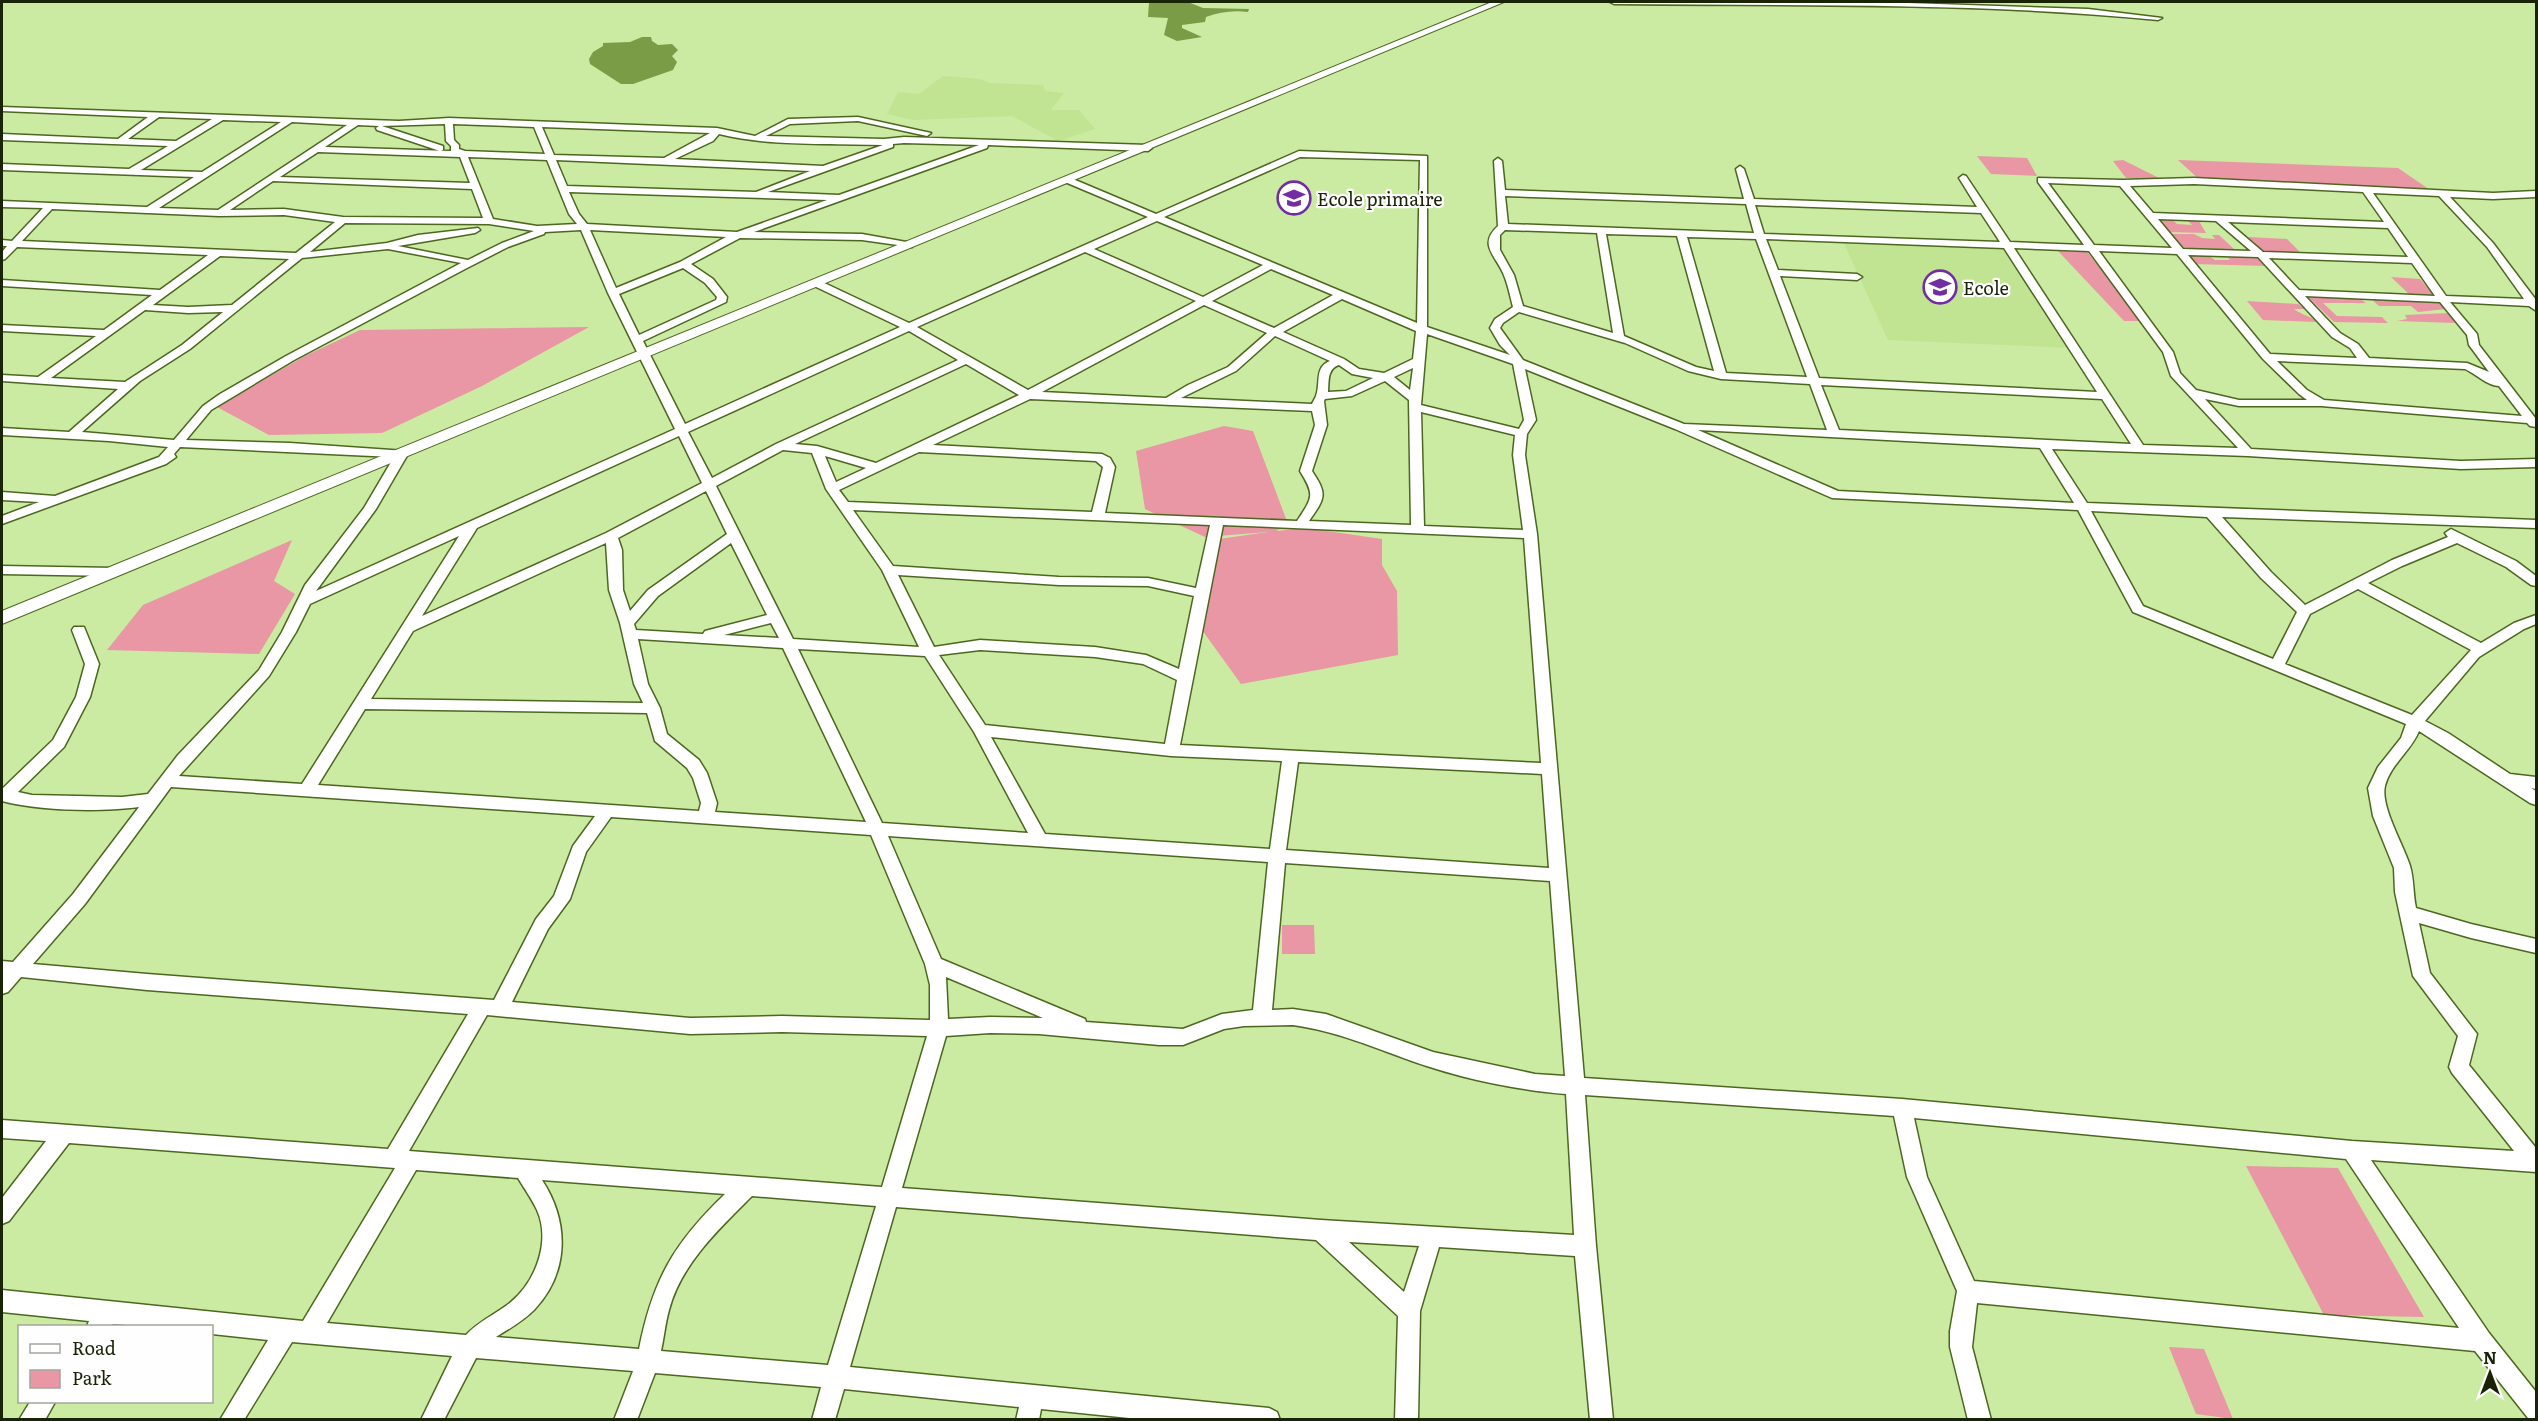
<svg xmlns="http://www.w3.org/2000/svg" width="2538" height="1421" font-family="Literata,serif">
	<rect width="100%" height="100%" fill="#caeba1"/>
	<path fill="#c0e492" d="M943 76 980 79 989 83 1043 85 1045 91 1064 93 1051 110H1079L1095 129 1058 141 1012 116 913 120 887 114 898 92 919 94Z
		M1842 239 2005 245 2072 348 1888 340Z"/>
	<path fill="#e996a5" d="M1977 156 2027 158 2037 176 1991 174Z
		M2123 160 2159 178H2126L2113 161Z
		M2178 160 2398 168 2436 194 2201 181Z
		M2155 219H2172L2177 224 2192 225 2188 221H2199L2206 233 2166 232Z
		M2167 234H2194L2202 238 2215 239 2212 235H2219L2234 249 2179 248Z
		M2248 237 2287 239 2302 254 2263 251Z
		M2058 251 2087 252 2143 321H2124Z
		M2184 254H2206L2215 260H2230L2226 255 2258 256 2267 266 2193 264Z
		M2391 277 2420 279 2435 296 2410 295Z
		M2306 295 2359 298 2366 303H2323L2337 316 2382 317 2388 323 2334 322Z
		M2370 298 2440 301 2446 309 2418 312 2411 306H2379Z
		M2247 301 2298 304 2305 309H2294C2301 315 2310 315 2317 322L2263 320Z
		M2449 313 2455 323 2397 321 2407 319 2405 315Z
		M589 327 482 386 382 433 269 435 217 407 305 356 360 330Z
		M1224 426 1253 431 1288 524 1276 531 1306 528 1382 539V565L1397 591 1398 655 1241 684 1202 630 1219 539 1268 532 1205 537 1145 509 1136 451Z
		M292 540 274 581 295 594 259 654 107 650 143 605Z
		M1282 925H1314L1315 954H1282Z
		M2246 1166 2338 1168 2424 1317 2324 1315Z
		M2169 1347 2204 1349 2233 1419 2196 1414Z"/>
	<path fill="#7a9c46" d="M1141 2H1188L1203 8 1249 9 1248 12C1234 10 1219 12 1206 17L1205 22 1182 25V28L1202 37 1177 41 1164 35 1168 18 1148 17 1149 3Z
		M642 37H651L652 41 658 45 672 44 678 50 672 56 677 62 673 70 633 84H621L590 64 589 59 593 52 603 46V43L630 42Z"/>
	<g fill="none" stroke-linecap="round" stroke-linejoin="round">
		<g stroke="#4d6720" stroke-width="3">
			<path id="minor" d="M1610 2 1908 3 2088 9 2162 18 2158 20C1978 2 1795 6 1614 4Z
				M2 107 399 121 449 118 717 128 755 136 788 119 858 117 931 133 927 136 858 121 790 124 766 136 884 139 904 137 1148 145 1152 148 1148 151 988 145 987 148 754 232 862 234 912 243V247L862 240 740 238 691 264 713 279 727 297 726 302 643 341 685 424 900 327 812 285V281H820L909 323 1148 217 1065 182 1063 180 1068 177 1156 214 1299 151 1427 156V327L1510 355 1500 345 1490 328 1495 319 1513 307C1510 296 1508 284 1503 273 1495 255 1478 244 1498 226L1494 161 1498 158 1502 161 1505 190 1744 199 1736 169 1740 166 1744 169 1754 199 1977 207 1959 178 1963 175 1966 176 2010 242 2084 245 2038 182V178L2123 180 2194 178 2493 193 2536 191V197L2493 199 2450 197 2493 243 2536 300 2535 310 2529 306 2450 302 2477 334 2479 345 2536 419V427L2530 426 2527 423 2321 406H2239L2205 399 2251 449 2461 461 2536 459V467L2461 469 2248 456 2052 449 2087 503 2536 520V528L2222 517 2271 572 2305 605 2392 560 2448 537 2445 533 2451 529 2516 561 2536 576V586L2531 585 2506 567 2457 543 2402 566 2368 583 2481 643 2514 623 2536 615V624L2524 629 2479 657 2425 721 2448 733 2510 774 2536 777V789L2531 788 2536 791V805L2530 803 2419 731C2411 751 2390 765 2385 786 2380 806 2404 846 2410 866 2414 879 2413 894 2416 908L2471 924 2536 939V953L2471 938 2419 923 2430 973 2477 1034 2469 1065 2536 1148V1172L2371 1160 2489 1333 2536 1392V1420L2528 1418 2475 1351 1977 1303 1972 1347 1991 1420H1968L1950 1347V1331L1957 1291 1907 1177 1894 1116 1585 1095 1596 1246 1613 1420H1590L1575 1256 1439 1247 1420 1311 1418 1420H1395L1398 1316 1316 1240 896 1207 850 1367 1269 1408 1277 1412 1280 1420H1149L1041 1409 1039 1420H1016L1019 1407 844 1389 835 1420H812L821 1387 655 1373 637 1420H614L633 1371 476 1358 444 1420H421L452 1356 292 1342 244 1420H220L268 1340 212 1334V1326H140L113 1324 111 1326H87L89 1321 2 1312V1290L303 1321 395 1168 69 1143 9 1221 2 1224V1198L46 1141 2 1138V1120L388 1149 468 1014 147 990 21 977 8 992 2 994V961L13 962 73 894 139 807C100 812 40 811 2 801V789L53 740 76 697 85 664 72 630 74 627H84L99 664 90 697 64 747 18 792 32 795 122 797 148 794 178 755 259 670 282 632 305 585 364 508 394 457 180 447 174 454 176 457 166 464 2 524V516L39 502 2 500V492L55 496 159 457 168 447 109 441 2 435V428L69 432 118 389 2 381V375L38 377 96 336 2 331V325L104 330 152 295 2 286V280L160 290 208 255 17 247 5 259 2 260V252L7 246H2V240L12 241 43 208 2 207V201L147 207 194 177 2 170V164L129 169 168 146 2 140V134L118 139 148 117 2 111ZM159 117 212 119 176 141 128 139ZM223 120 281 122 202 172 141 170ZM292 122 347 125 218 210 159 208ZM445 124 446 141 451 146V151L325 147 358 125 379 126 376 128 377 130 440 151 443 150V146L382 126ZM453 124 534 127 545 154 465 151 459 149V145L454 140ZM542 127 710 133 664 158 554 155ZM719 134C772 147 829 143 883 145L823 166 675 159 713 141ZM904 143 979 145 839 195 768 192 893 147V144ZM318 152 460 157 470 183 280 177ZM468 157 547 160 569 214 577 224 537 226 493 219ZM1300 157 1420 160 1417 323 1164 217ZM556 160 810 171 756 192 567 186ZM273 181 472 189 483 218 343 217 284 209 230 210ZM2048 183 2120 186 2172 248 2094 245ZM2194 184 2363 192 2384 222 2153 213 2130 186ZM569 192 827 200 737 232 587 224 579 214ZM2373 193 2439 196 2487 247 2524 299 2446 296ZM1505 196 1746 204 1754 233 1508 224ZM1755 205 1981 213 2000 242 1764 234ZM52 209 219 216 284 215 335 222 296 253 22 241ZM2158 219 2216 221 2251 251 2183 249ZM1157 221 1263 265 1203 297 1094 249ZM2228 222 2388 228 2408 257 2263 252ZM345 223 489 224 534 231 502 243 468 260 398 246 475 233 480 230 478 228 418 235 387 243 310 252ZM581 230 608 293 675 429 316 591 376 509 408 454 406 451 290 443 186 440 211 410 294 360 465 269 508 247 544 234 545 232ZM590 230 726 237 680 262 616 288ZM1505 230 1597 233 1613 333 1523 306 1514 275 1500 250V235ZM1606 234 1677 236 1714 371 1696 367 1624 336ZM1687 237 1756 239 1807 377 1726 373ZM1766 239 2004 248 2097 392 1819 378 1780 276 1857 280 1862 277 1857 274 1778 270ZM2014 248 2089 251 2163 352 2171 376 2238 448 2143 445ZM388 249 461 263 286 356 220 394 203 406 174 440 82 432 140 381 190 349 302 258ZM2099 251 2177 254 2263 359 2299 394 2307 400H2239L2196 390 2180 373 2173 352ZM1085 252 1196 301 1028 390 917 327ZM2188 255 2258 257 2332 337 2350 348 2357 358 2270 354ZM220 256 289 259 232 305 188 307 153 305ZM2269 258 2412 263 2435 296 2299 290ZM683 268 705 283 717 297 716 300 639 335 619 294ZM1271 269 1333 295 1274 328 1212 301ZM2305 296 2440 302 2467 335 2469 345 2489 372 2467 363 2369 358 2358 344 2340 333ZM1342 299 1416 331 1413 359 1384 373 1359 369 1344 359 1283 332ZM1204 305 1267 333 1228 367 1188 385 1166 398 1042 392ZM145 310 188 313 223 312 182 345 125 382 51 378ZM1519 312 1625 343 1688 371 1721 379 1810 384 1827 430 1684 424 1523 360 1500 328 1503 323ZM909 331 958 360 776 444 712 478 688 432ZM1427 334 1513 364 1524 420 1519 429 1421 405ZM1275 336 1330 361C1314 367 1321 383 1316 396 1315 399 1313 401 1312 404L1181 398 1236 371ZM2277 361 2465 369C2476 374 2488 386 2499 386L2522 416 2324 400 2307 390ZM966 364 1019 395 876 463 817 446 795 444ZM1339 365 1352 374 1373 378 1346 391 1328 392C1329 381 1327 369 1339 365ZM1413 368 1410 390 1394 377ZM1525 369 1675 429 1832 498 2078 510 2133 612 2406 724 2401 738 2378 767 2368 788 2373 816 2394 868 2395 892 2413 976 2458 1036 2449 1067 2452 1073 2514 1151 2352 1141 1902 1099 1584 1078 1537 534 1525 455 1527 434 1536 420ZM1385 381 1409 400 1411 525 1309 521C1325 498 1328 495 1312 471L1327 425 1324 401 1325 399 1352 396ZM1821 385 2102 399 2131 444 1839 430ZM1030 399 1312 411 1315 425 1300 471C1315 495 1313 497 1297 521L1105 513 1115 467 1110 458 1102 454 933 445ZM1421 412 1515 435 1513 455 1523 530 1424 526ZM1698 430 2040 448 2074 503 1838 491ZM679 436 702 483 606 533 422 616 477 528ZM783 450 812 453 826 489 882 570 919 647 793 639 716 486ZM919 452 1096 461 1103 467 1092 512 848 502 839 490ZM825 456 866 468 836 482ZM706 491 727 534 648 590 630 611 623 590 622 550 618 538ZM853 510 1210 525 1196 588 1148 578 1059 577 893 566ZM2091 511 2207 517 2261 578 2297 612 2273 659 2143 606ZM1223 525 1524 538 1541 763 1180 745ZM459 536 302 784 179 776 269 676 296 632 310 604ZM606 543 609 590 620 623 634 684 643 703 371 699 413 631ZM731 543 767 615 705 631 703 634 636 630 634 624 658 596ZM898 575 1059 585 1148 586 1194 596 1179 669 1146 655 1095 647 980 640 934 647ZM2358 589 2471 650 2412 715 2285 664 2310 614ZM771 623 779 638 724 635ZM638 639 783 648 866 822 715 812 717 803 707 773 699 760 667 734 660 708 648 684ZM798 649 925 656 974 732 1028 833 882 823ZM980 650 1095 657 1143 664 1177 680 1165 744 985 725 939 655ZM365 709 647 713 655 741 687 768 693 778 701 803 699 811 318 785ZM991 737 1171 756 1282 761 1270 849 1045 834ZM1298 762 1542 774 1549 868 1286 850ZM171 787 595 816 573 846 554 896 536 919 494 1000 147 974 33 964 85 904ZM611 817 871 835 925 964 930 985V1020L782 1016 690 1018 512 1002 548 929 570 899 586 852ZM888 836 1268 862 1253 1010 1222 1014 1183 1029 1086 1022 1085 1019 941 959ZM1285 863 1550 881 1565 1076 1535 1074 1433 1052 1326 1014 1293 1009 1272 1010ZM946 977 1043 1018 990 1017 948 1019ZM487 1015 690 1034 782 1032 927 1036 882 1187 409 1151ZM1293 1025C1343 1032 1383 1052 1430 1067 1469 1080 1525 1091 1566 1094L1574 1235 1321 1220 902 1188 946 1036 990 1033 1039 1034 1159 1045H1183L1224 1029 1244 1026ZM1914 1118 2346 1159 2459 1328 1974 1281 1927 1177ZM416 1170 518 1178C524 1188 532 1199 537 1210 551 1241 536 1281 511 1302 496 1314 479 1321 466 1335L327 1323ZM542 1180 725 1194C674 1243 653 1279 639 1349L496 1337C509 1329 523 1321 534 1310 570 1272 569 1221 542 1180ZM752 1196 876 1206 828 1365 661 1351C664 1338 665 1324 669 1310 681 1264 719 1229 752 1196ZM1349 1242 1419 1246 1404 1292Z
				M2 566 114 568 121 572 114 576 2 574Z
				M30 1402H55L45 1420H19Z"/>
		</g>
		<g stroke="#4d6720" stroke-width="2">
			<path id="tertiary" d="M1492 2H1504L2 624V611Z"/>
		</g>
		<use href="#minor" fill="#fff" fill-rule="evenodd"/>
		<use href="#tertiary" fill="#fff" fill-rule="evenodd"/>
	</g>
	<defs>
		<g id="school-ring" transform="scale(1.725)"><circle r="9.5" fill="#fefefe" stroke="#712da1" stroke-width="1.5"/><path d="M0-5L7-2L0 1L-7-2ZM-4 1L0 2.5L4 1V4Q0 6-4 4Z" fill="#712da1"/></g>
	</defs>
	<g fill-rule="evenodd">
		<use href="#school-ring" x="1294" y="198"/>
		<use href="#school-ring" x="1940" y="287"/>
	</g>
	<g text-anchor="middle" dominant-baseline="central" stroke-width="4.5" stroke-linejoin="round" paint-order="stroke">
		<g font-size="18" fill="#192407" stroke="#fefefe" text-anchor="start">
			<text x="1317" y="198">Ecole primaire</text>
			<text x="1963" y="287">Ecole</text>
		</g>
	</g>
	<rect width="2538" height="1421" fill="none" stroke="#192407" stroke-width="6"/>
	<rect x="18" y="1325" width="195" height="78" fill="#fefefe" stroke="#a2a79b" stroke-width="1.5"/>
	<rect x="30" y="1344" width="30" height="9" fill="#ffffff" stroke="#a2a79b" stroke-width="1.5"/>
	<text x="72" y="1355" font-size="18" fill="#192407">Road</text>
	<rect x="30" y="1370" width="30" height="18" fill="#e996a5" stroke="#a2a79b" stroke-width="1.5"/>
	<text x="72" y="1385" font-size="18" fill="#192407">Park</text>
	<g transform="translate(2490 1373)" stroke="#fefefe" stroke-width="4.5" paint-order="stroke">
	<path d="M0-4.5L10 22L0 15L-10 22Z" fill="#192407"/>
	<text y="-9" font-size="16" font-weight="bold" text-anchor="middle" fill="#192407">N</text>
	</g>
</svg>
